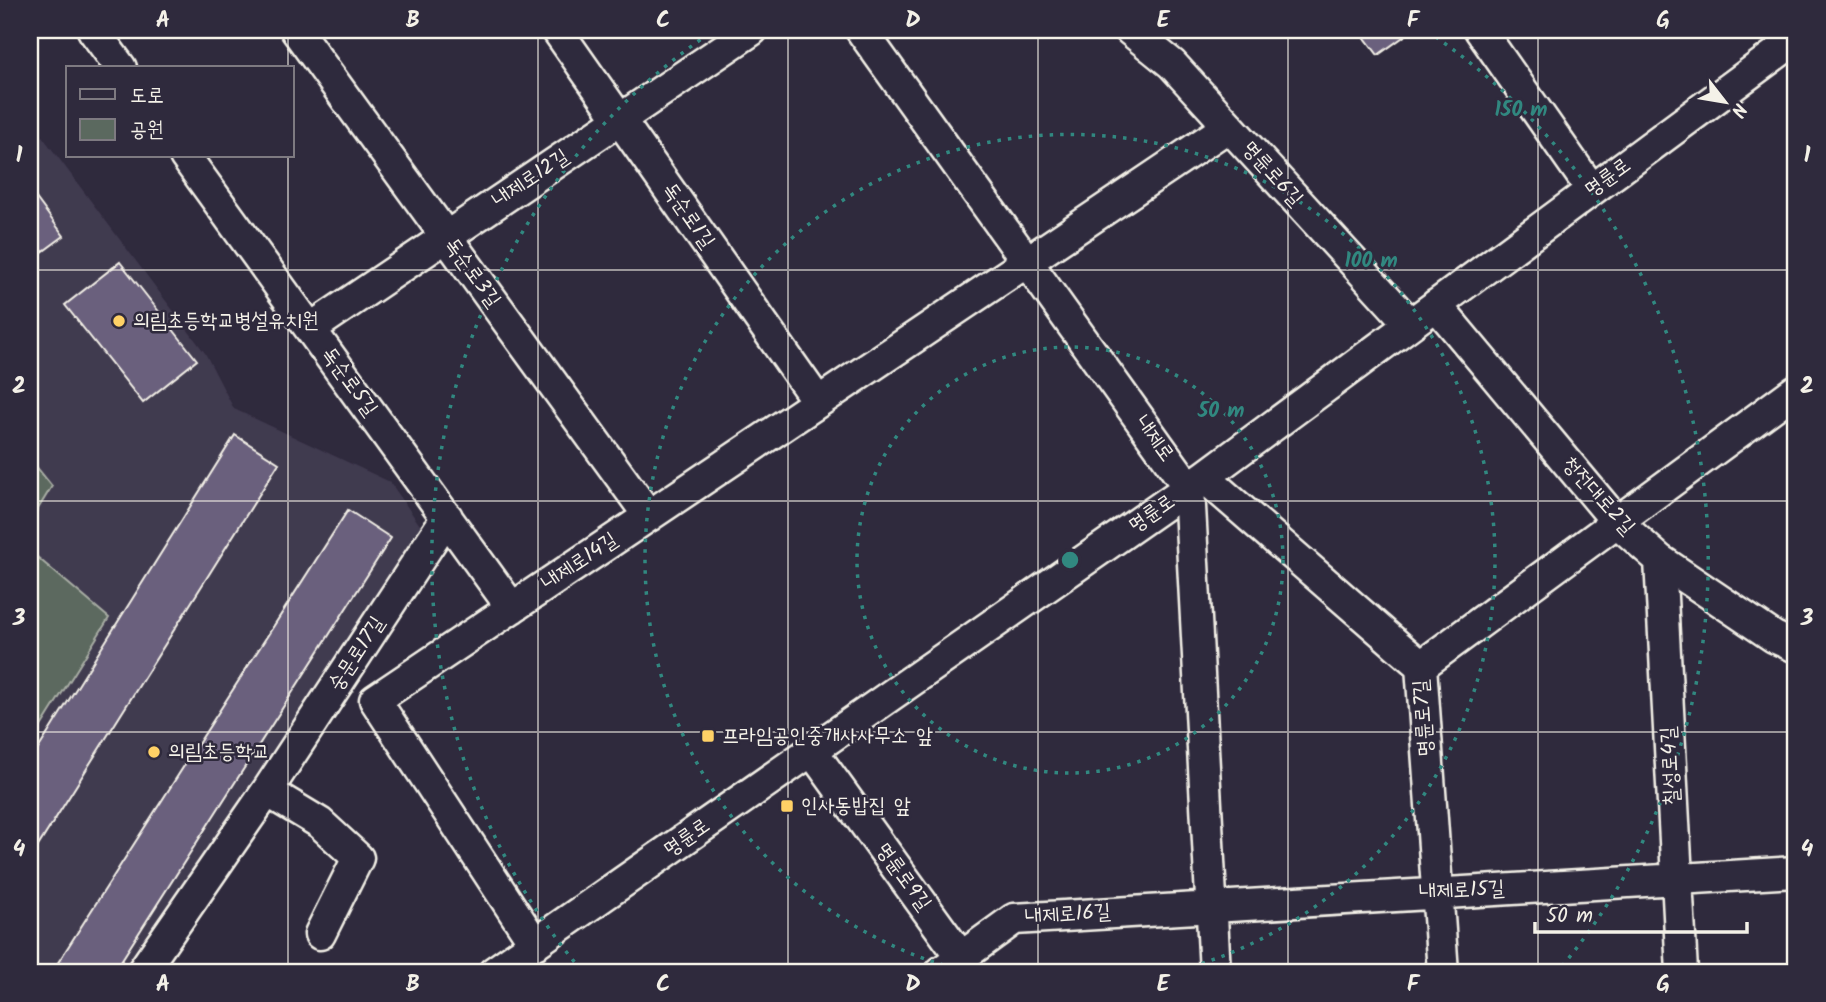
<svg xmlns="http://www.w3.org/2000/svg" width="1826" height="1002" font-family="Kalam,'Poor Story',sans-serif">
	<rect width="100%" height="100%" fill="#2f2a3d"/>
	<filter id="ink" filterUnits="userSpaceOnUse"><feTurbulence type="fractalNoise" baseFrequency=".0143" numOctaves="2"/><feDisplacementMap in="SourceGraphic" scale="14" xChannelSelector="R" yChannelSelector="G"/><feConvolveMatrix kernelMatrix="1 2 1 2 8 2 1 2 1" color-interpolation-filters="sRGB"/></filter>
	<g filter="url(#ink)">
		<path fill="#413a50" d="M30 120 205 353 234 409 390 482 424 531 133 972H30Z"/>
		<path fill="#5b695f" stroke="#a8ada4" stroke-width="2" d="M30 459 52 486 30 522Z
			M30 551 109 618 30 744Z"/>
		<path fill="#6a607d" stroke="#f4f1e8" stroke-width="2" d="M1359 30H1413L1378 55Z
			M30 190 64 236 30 261Z
			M120 262 197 360 143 403 65 305Z
			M235 435 279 463 30 859V762Z
			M348 510 391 538 114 972H52Z"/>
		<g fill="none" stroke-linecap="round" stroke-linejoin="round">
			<g stroke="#f4f1e8" stroke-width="35">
				<path id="minor" d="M93 30 121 68
					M296 30 649 516
					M557 30 818 402
					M861 30 1189 488 1215 972
					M1130 30 1172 64 1410 324
					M1480 30 1592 190
					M185 156 512 608
					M1436 305 1617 522 1660 560 1774 637 1796 647
					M310 329 752 30
					M1204 477 1421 666 1443 972
					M1660 560 1682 972
					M1421 666 1796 390
					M812 751 961 957 962 972
					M267 791 320 823 358 858 320 934
					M535 944 375 700 1229 126
					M142 972 267 791 447 517
					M494 972 1204 477 1796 39
					M941 972 1014 919 1796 872"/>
			</g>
			<use href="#minor" stroke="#2f2a3d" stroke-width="30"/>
		</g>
	</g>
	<path fill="none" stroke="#f4f1e8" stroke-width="2" stroke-opacity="0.55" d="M288 30V68M538 30V972M788 30V972M1038 30V972M1288 30V972M1538 30V972M288 156V972M30 270H1796M30 501H1796M30 732H1796"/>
	<g fill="none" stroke="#318880" stroke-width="3.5" stroke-dasharray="3.5 7">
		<circle cx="1070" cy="560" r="213"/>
		<path d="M964 971A425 425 0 1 1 1176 971"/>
		<path d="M581 970A638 638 0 0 1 713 31M1427 31A638 638 0 0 1 1559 970"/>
	</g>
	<g fill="#ffd166" stroke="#2f2a3d" stroke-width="2.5">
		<circle cx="119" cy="321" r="7"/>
		<rect x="701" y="729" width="14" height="14" rx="3.5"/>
		<circle cx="154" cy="752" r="7"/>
		<rect x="780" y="799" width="14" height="14" rx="3.5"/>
	</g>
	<g text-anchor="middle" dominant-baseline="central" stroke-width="5" stroke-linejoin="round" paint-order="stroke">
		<g font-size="21" fill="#f4f1e8" stroke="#2f2a3d">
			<text transform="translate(1272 174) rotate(48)">명륜로6길</text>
			<text transform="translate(1608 178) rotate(-36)">명륜로</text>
			<text transform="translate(531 179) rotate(-34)">내제로12길</text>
			<text transform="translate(688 216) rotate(55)">독순로1길</text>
			<text transform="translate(472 273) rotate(54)">독순로3길</text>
			<text transform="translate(349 382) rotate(54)">독순로5길</text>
			<text transform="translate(1154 439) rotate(54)">내제로</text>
			<text transform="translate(1598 496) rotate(48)">청전대로2길</text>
			<text transform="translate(1152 514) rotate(-35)">명륜로</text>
			<text transform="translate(580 562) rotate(-34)">내제로14길</text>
			<text transform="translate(357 654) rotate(-57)">숭문로17길</text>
			<text transform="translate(1424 718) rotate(-94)">명륜로7길</text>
			<text transform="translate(1671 766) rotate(-93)">칠성로4길</text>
			<text transform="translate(687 838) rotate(-35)">명륜로</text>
			<text transform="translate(903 877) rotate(54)">명륜로9길</text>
			<text transform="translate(1462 891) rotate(-3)">내제로15길</text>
			<text transform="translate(1068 915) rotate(-4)">내제로16길</text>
		</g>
		<g font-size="21" fill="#f4f1e8" stroke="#2f2a3d" text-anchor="start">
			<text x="133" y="321">의림초등학교병설유치원</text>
			<text x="722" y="736">프라임공인중개사사무소 앞</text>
			<text x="168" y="752">의림초등학교</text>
			<text x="801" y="806">인사동밥집 앞</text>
		</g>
	</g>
	<circle cx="1070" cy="560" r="10" fill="#318880" stroke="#2f2a3d" stroke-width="3.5"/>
	<g font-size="21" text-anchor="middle" font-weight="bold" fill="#318880" stroke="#2f2a3d" stroke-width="5" stroke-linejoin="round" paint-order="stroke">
		<text x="1521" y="116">150 m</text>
		<text x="1371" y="267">100 m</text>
		<text x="1221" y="417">50 m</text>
	</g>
	<rect width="1826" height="1002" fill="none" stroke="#2f2a3d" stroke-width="77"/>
	<rect x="66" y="66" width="228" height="91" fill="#2f2a3d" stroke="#7e7a81" stroke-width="2"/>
	<rect x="80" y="89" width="35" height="10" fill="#2f2a3d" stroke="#7e7a81" stroke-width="2"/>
	<text x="130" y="102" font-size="21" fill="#f4f1e8">도로</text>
	<rect x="80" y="119" width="35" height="21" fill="#5b695f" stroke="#7e7a81" stroke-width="2"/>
	<text x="130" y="136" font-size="21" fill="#f4f1e8">공원</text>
	<g transform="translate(1725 102) rotate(121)" stroke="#2f2a3d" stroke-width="5" paint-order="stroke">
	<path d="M0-5L12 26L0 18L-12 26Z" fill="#f4f1e8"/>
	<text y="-10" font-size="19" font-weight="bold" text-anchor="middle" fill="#f4f1e8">N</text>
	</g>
	<path d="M1535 922v10h212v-10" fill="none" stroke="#f4f1e8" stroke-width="3.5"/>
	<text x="1546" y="922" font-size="21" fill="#f4f1e8" stroke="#2f2a3d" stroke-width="5" paint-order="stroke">50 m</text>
	<rect x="38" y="38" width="1749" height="926" fill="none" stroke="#f4f1e8" stroke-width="2.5"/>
	<g font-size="23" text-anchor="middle" font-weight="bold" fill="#f4f1e8">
		<text x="163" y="27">A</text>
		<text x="413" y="27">B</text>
		<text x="663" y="27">C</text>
		<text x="913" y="27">D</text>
		<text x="1163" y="27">E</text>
		<text x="1413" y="27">F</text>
		<text x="1663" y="27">G</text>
		<text x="19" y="162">1</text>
		<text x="1807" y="162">1</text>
		<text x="19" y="393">2</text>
		<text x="1807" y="393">2</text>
		<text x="19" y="625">3</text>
		<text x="1807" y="625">3</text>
		<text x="19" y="856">4</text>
		<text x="1807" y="856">4</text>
		<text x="163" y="991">A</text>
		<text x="413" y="991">B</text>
		<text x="663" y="991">C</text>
		<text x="913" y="991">D</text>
		<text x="1163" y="991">E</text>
		<text x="1413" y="991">F</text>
		<text x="1663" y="991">G</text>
	</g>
</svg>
